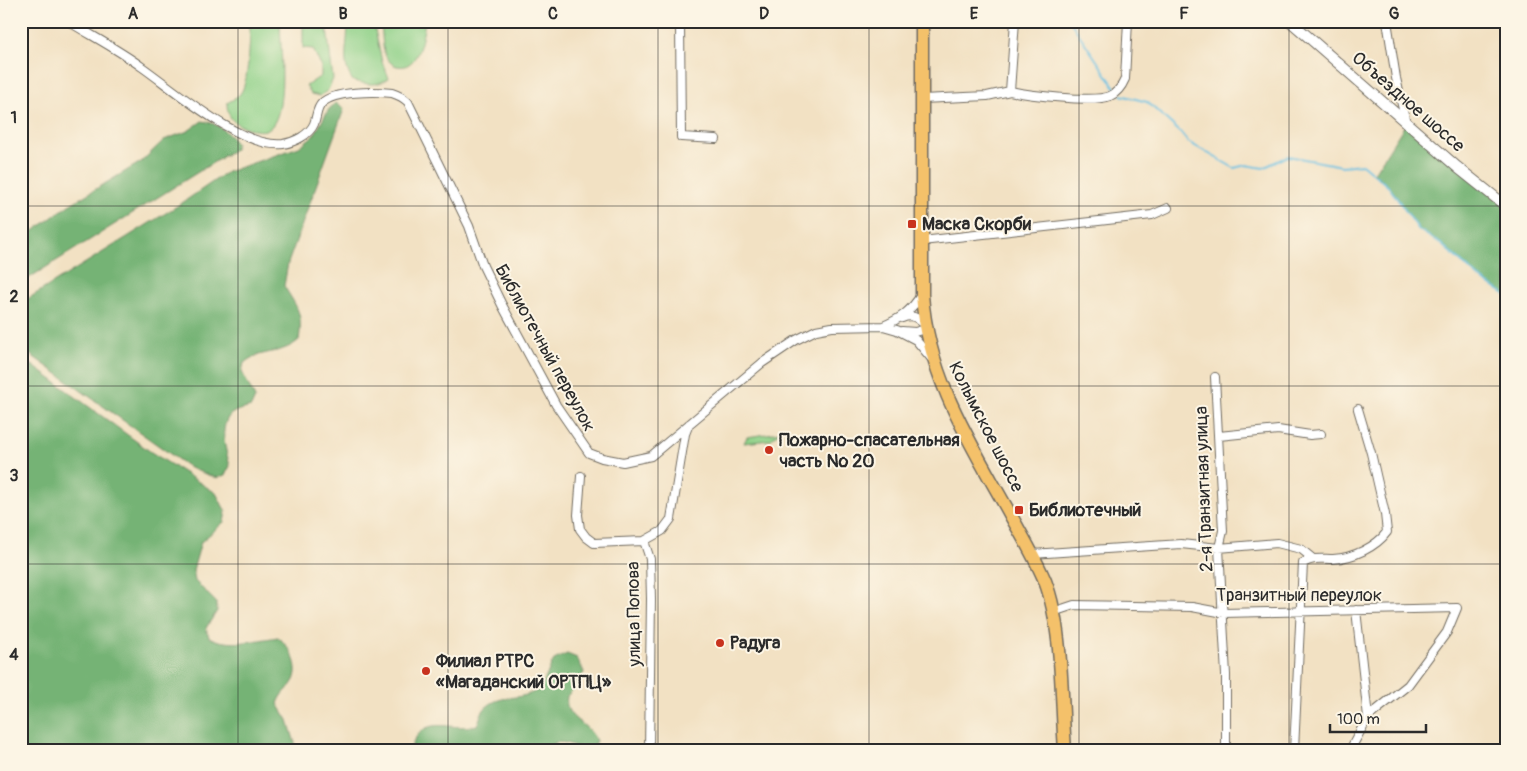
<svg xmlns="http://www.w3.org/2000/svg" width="1527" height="771" font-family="Pangolin,sans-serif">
	<rect width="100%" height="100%" fill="#fcf5e5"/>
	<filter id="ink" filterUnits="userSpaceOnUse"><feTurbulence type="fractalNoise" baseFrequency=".02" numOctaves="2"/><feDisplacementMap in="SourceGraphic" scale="10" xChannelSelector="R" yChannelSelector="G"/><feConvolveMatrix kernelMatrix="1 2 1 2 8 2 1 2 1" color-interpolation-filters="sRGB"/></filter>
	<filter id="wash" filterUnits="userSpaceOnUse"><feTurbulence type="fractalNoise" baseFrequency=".0096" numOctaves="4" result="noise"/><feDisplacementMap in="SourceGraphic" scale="20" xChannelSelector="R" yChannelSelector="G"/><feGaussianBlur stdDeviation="1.12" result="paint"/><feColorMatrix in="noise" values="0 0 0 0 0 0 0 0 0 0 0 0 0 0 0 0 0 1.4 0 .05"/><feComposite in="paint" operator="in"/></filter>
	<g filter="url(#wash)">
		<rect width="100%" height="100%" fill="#f2e1c3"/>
		<path fill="#90d189" stroke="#5e7e5a" d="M250 21H280C280 43 289 118 268 129 261 133 250 129 242 126 231 122 227 114 227 103 232 100 239 97 242 91 249 76 250 38 250 21Z
			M303 21H326L333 79 328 90 320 96 311 94 306 86 321 76V66L313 49 303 48Z
			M347 21H373L382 62 389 78C376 87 367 84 353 81 339 61 350 43 347 21Z
			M381 21H425C423 35 419 71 397 66 391 65 386 58 384 52 382 43 382 31 381 21Z
			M780 432 770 440 744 443 747 437Z"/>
		<path fill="#74b375" stroke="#506f50" d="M336 103 344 109 288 263 284 286C298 309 303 313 299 340 281 356 260 349 244 363L242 372 255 398 251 407C245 409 236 410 231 414 218 427 226 451 230 466L225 475 216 478 190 468 21 348V303L182 203 227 172 299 147 314 135 329 109Z
			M202 121C218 123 227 131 236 144L235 149 21 283V240L69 205 141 162 164 140 188 131Z
			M1406 123 1506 206V295L1478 277 1441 244 1419 230 1389 187 1374 173Z
			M21 357 151 452 216 493 226 512 224 522 201 542 193 570 195 581 216 602 217 611 206 628 209 637C229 648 256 640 278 637 289 646 301 665 294 680 289 690 281 693 278 704L288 720 297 750H21Z
			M567 654 577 658 584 672 577 686 567 696C563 721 589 721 596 741L592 748C578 751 567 739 554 743L552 750H410C424 710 449 733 477 725 480 720 480 715 483 711 497 692 520 702 537 690 547 682 547 670 554 660Z"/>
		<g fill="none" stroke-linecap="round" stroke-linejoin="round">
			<path stroke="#64bfe2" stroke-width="2" d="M1070 21 1116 89
				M1121 95 1147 102 1179 131 1188 142 1234 168 1246 165 1263 168 1288 156 1342 166 1362 164 1389 187 1419 230 1441 244 1478 277 1506 295"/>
		</g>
	</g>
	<g filter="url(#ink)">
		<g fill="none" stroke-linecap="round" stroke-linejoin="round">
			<g stroke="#716b60" stroke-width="10">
				<path id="minor" d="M68 21C92 36 119 50 142 67 175 90 242 149 283 144 295 142 309 135 314 124 317 117 316 109 322 103 334 91 375 91 392 93 398 95 404 98 408 102L469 226 483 266 502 305 556 405 589 453 602 458 623 462 651 456 762 363 796 340 816 330 832 327 883 326 897 330 916 340 931 358
					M680 21 681 137 716 139
					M1387 21 1396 78 1406 123
					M1010 91C1028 95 1094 103 1110 96 1117 93 1122 86 1125 79L1128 21
					M922 99 987 96 1010 91 1015 21
					M922 241 1152 215 1168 208
					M902 318C912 314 916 317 924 324
					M883 326C900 319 911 311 921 295
					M902 331 915 332 925 329
					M1215 377 1223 531 1219 548 1226 675V750
					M1219 436 1278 430 1310 435 1321 434
					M581 476 578 515 580 529 586 537 594 543 644 541 662 531 671 519 685 434 689 424
					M644 541 650 559 651 599 649 750
					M1032 554 1181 544 1219 548 1277 543 1301 549 1312 558
					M1053 612 1074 605 1192 607 1224 613 1457 608 1447 632 1408 685 1368 717
					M1294 750 1303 563C1314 557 1321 559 1333 559 1353 558 1376 547 1387 532L1385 514 1371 453 1358 409
					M1350 750 1368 717 1356 610"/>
			</g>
			<g stroke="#716b60" stroke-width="12">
				<path id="tertiary" d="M1290 21 1457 167 1506 206"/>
			</g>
			<g stroke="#716b60" stroke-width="15">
				<path id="trunk" d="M922 21V295C928 378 970 442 1010 514 1022 536 1035 557 1045 581 1063 628 1061 698 1065 750"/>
			</g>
			<use href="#minor" stroke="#fff" stroke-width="8"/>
			<use href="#tertiary" stroke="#fff" stroke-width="10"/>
			<use href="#trunk" stroke="#f4c16a" stroke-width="12"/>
		</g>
	</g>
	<path fill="none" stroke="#2b2b2b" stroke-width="1" stroke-opacity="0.55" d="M238 21V750M448 21V750M658 21V750M869 21V750M1079 21V750M1289 21V750M21 206H1506M21 386H1506M21 564H1506"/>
	<g fill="#c8321e" stroke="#fcf5e5" stroke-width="2">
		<rect x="907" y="219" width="10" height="10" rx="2.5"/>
		<circle cx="769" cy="450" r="5"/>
		<rect x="1014" y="505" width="10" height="10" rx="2.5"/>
		<circle cx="720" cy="643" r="5"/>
		<circle cx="426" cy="671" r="5"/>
	</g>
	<g text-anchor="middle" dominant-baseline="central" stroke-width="4" stroke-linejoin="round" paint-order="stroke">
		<g font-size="18" fill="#2b2b2b" stroke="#fcf5e5">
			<text transform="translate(1408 102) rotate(41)">Объездное шоссе</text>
			<text transform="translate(545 348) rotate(61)">Библиотечный переулок</text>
			<text transform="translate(986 427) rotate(63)">Колымское шоссе</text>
			<text transform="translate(1204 489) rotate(-92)">2-я Транзитная улица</text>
			<text x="1299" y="595">Транзитный переулок</text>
			<text transform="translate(634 614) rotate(-91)">улица Попова</text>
		</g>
		<g font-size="18" font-weight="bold" fill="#2b2b2b" stroke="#fcf5e5" text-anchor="start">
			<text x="922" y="224">Маска Скорби</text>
			<text x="779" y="440">Пожарно-спасательная<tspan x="779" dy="21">часть № 20</tspan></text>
			<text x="1029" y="510">Библиотечный</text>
			<text x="730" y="643">Радуга</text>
			<text x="436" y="661">Филиал РТРС<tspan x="436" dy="21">«Магаданский ОРТПЦ»</tspan></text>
		</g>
	</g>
	<rect width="1527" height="771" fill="none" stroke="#fcf5e5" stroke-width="55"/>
	<path d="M1330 724v8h96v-8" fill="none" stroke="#2b2b2b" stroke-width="2.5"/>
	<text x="1337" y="724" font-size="15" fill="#2b2b2b" stroke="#fcf5e5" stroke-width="4" paint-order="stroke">100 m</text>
	<rect x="28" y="28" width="1472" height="716" fill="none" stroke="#2b2b2b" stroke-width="2"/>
	<g font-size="16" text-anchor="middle" font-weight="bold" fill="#2b2b2b">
		<text x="133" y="19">A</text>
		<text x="343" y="19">B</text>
		<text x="553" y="19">C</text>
		<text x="764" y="19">D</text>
		<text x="974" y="19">E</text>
		<text x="1184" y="19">F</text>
		<text x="1394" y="19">G</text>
		<text x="14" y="123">1</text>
		<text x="14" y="302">2</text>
		<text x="14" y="481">3</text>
		<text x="14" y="660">4</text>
	</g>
</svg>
